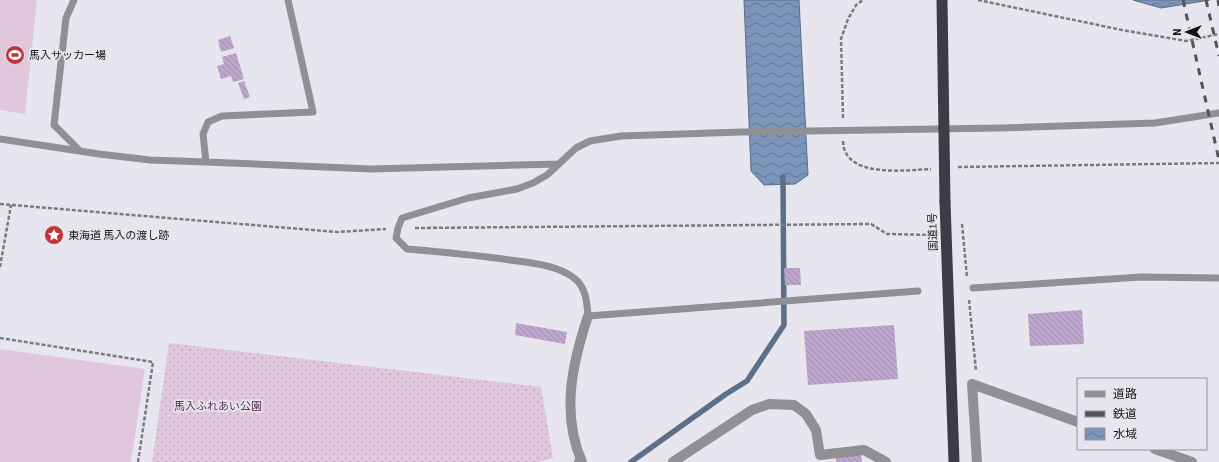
<svg xmlns="http://www.w3.org/2000/svg" width="1219" height="462" font-family="'Source Sans 3','Noto Sans JP',sans-serif">
	<defs>
		<pattern id="grass-dots" width="8" height="8" patternUnits="userSpaceOnUse"><rect width="8" height="8" fill="#e0c7dd"/><path d="M2 2h.1M6 6h.1" fill="none" stroke="#bfaabd" stroke-width="1.8" stroke-linecap="round"/></pattern>
		<pattern id="water-waves" width="16" height="10" patternUnits="userSpaceOnUse"><rect width="16" height="10" fill="#7b94b9"/><path d="M0 5q4-4 8 0t8 0" fill="none" stroke="#647895"/></pattern>
		<pattern id="building-back-hatch" width="6" height="6" patternUnits="userSpaceOnUse"><rect width="6" height="6" fill="#bda5cd"/><path d="M-1 5l2 2M0 0l6 6M5-1l2 2" fill="none" stroke="#a28daf"/></pattern>
	</defs>
	<rect width="100%" height="100%" fill="#e7e6ef"/>
	<path fill="url(#grass-dots)" d="M169 343 541 387 553 458 538 462H152Z"/>
	<path fill="#e0c7dd" d="M0 0H37L25 114 0 110Z
		M0 349 145 369 131 462H0Z"/>
	<path fill="url(#water-waves)" stroke="#5c6e88" d="M744 0H799L808 175 795 184 764 185 751 171Z
		M1133 0H1210L1161 8Z"/>
	<g fill="none" stroke-linecap="round" stroke-linejoin="round">
		<path stroke="#5c6e88" stroke-width="5.5" d="M631 462 726 394 747 381 784 325 783 177"/>
	</g>
	<path fill="url(#building-back-hatch)" d="M230 36 234 48 221 52 218 40Z
		M236 53 244 79 233 82 231 76 221 79 217 66 224 64 222 57Z
		M244 81 250 97 244 99 238 83Z
		M784 268H800L801 285H785Z
		M1082 310 1084 344 1030 346 1028 314Z
		M516 323 567 332 565 344 515 335Z
		M894 325 898 379 808 385 804 331Z
		M861 454 862 462H836V456Z"/>
	<g fill="none" stroke-linecap="round" stroke-linejoin="round">
		<path stroke="#79797f" stroke-width="2.5" stroke-dasharray="4 2" stroke-linecap="butt" d="M978 0 1122 30 1186 41 1219 34
			M843 118 841 39 848 19 856 5 863 0
			M843 141C844 179 906 170 931 169
			M958 167 1219 163
			M0 204 337 232 386 229
			M962 224 967 277
			M415 228 871 224 887 234 933 235
			M0 267 11 205
			M969 300 976 371
			M0 338 153 362 138 462"/>
		<path stroke="#8f9094" stroke-width="7" d="M74 0 66 18 54 125 80 151
			M0 139 99 154 150 160 206 162 371 169 559 164
			M206 162 203 134 208 122 222 116 313 112 288 0
			M973 288 1141 277 1219 278
			M918 291 588 316C587 302 586 287 574 278 557 265 531 263 510 260 476 255 442 252 407 249L396 238 398 228 402 218 468 198 517 189 533 183 547 175 576 148 590 141 621 136 742 132 1000 128 1155 123 1219 113"/>
		<path stroke="#8f9094" stroke-width="10" d="M1155 449 1192 462
			M582 462C561 414 572 364 588 316
			M673 462 752 410 769 404 794 405 806 414 816 430 820 455 864 450 886 462
			M977 462 972 384 1078 422"/>
		<path stroke="#8f9094" stroke-width="10" d="M579 462 581 461"/>
		<path stroke="#3c3d44" stroke-width="11" d="M945 202 954 462"/>
		<path stroke="#545358" stroke-width="3" stroke-dasharray="7 7" stroke-linecap="butt" d="M1183 0 1219 160
			M1206 0 1219 56
			M1218 0 1219 6"/>
		<path stroke="#3c3d44" stroke-width="11" d="M942 0 945 202"/>
	</g>
	<defs>
		<g id="stadium-disc" transform="scale(1)"><circle r="9.5" fill="#c23336" stroke="#e7e6ef"/><path d="M0-5a6.5 5 0 1 0 0 10a6.5 5 0 1 0 0-10ZM-3.5-1.8h7v3.6h-7Z" fill="#fff"/></g>
		<g id="sight-disc" transform="scale(1)"><circle r="9.5" fill="#c23336" stroke="#e7e6ef"/><path d="M0-6L1.8-2.2L6-1.7L2.9 1.2L3.7 5.4L0 3.3L-3.7 5.4L-2.9 1.2L-6-1.7L-1.8-2.2Z" fill="#fff"/></g>
	</defs>
	<g fill-rule="evenodd">
		<use href="#stadium-disc" x="15" y="55"/>
		<use href="#sight-disc" x="54" y="235"/>
	</g>
	<g text-anchor="middle" dominant-baseline="central" stroke-width="3.5" stroke-linejoin="round" paint-order="stroke">
		<g font-size="11" fill="#141417" stroke="#e7e6ef" text-anchor="start">
			<text x="29" y="55">馬入サッカー場</text>
			<text x="68" y="235">東海道 馬入の渡し跡</text>
		</g>
		<g font-size="11" fill="#141417" stroke="#e7e6ef">
			<text transform="translate(933 232) rotate(-92)">国道1号</text>
		</g>
		<g font-size="11" fill="#5a2b56" stroke="#e7e6ef">
			<text x="218" y="406">馬入ふれあい公園</text>
		</g>
	</g>
	<rect x="1077" y="378" width="130" height="72" fill="#e7e6ef" stroke="#939299"/>
	<rect x="1085" y="391" width="20" height="6" fill="#8f9094" stroke="#939299"/>
	<text x="1113" y="398" font-size="12" fill="#141417">道路</text>
	<rect x="1085" y="411" width="20" height="6" fill="#545358" stroke="#939299"/>
	<text x="1113" y="418" font-size="12" fill="#141417">鉄道</text>
	<rect x="1085" y="428" width="20" height="12" fill="url(#water-waves)" stroke="#939299"/>
	<text x="1113" y="438" font-size="12" fill="#141417">水域</text>
	<g transform="translate(1187 32) rotate(270)" stroke="#e7e6ef" stroke-width="3" paint-order="stroke">
	<path d="M0-3L7 15L0 10L-7 15Z" fill="#141417"/>
	<text y="-6" font-size="11" font-weight="bold" text-anchor="middle" fill="#141417">N</text>
	</g>
</svg>
